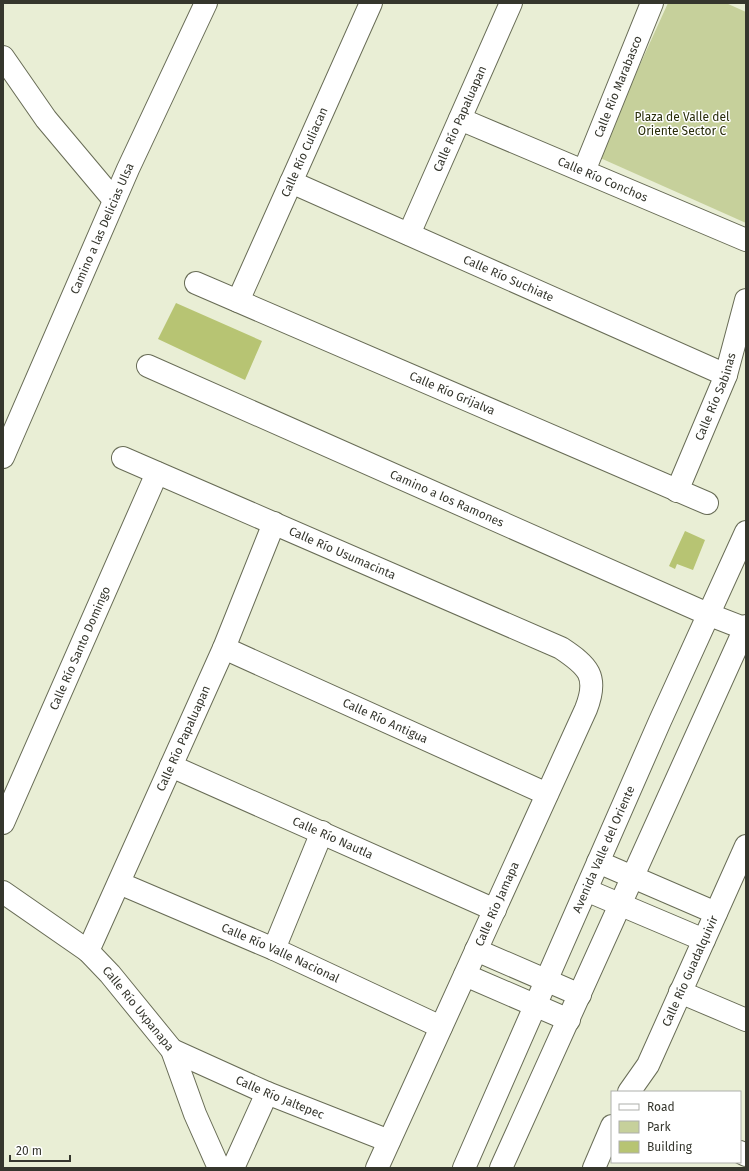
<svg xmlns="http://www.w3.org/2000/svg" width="749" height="1171" font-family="'Fira Sans',sans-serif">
	<rect width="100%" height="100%" fill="#e9eed5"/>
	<path fill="#c6d09b" d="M668 3H726L746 12V223L598 157Z"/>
	<path fill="#b7c473" d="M176 303 262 341 245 380 158 339Z
		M685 531 705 540 693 570 677 564 675 569 669 566Z"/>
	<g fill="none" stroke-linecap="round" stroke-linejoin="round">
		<g stroke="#686c56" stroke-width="24">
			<g id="minor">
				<path d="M3 57 46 119 114 200"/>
				<path id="s1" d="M460 119 746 240"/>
				<path id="s2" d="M584 171 652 3"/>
				<path id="s3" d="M291 182 726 375"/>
				<path id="s4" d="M409 234 511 3"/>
				<path id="s5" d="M196 283 707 503"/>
				<path id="s6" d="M238 301 371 3"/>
				<path id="s7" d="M148 366 710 615 746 629"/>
				<path id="s8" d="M3 457 128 169 206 3"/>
				<path id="s9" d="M123 458 561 648C588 666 599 676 586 709L377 1168"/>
				<path id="s10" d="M677 491 726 375 746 300"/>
				<path id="s11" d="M224 648 547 794"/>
				<path id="s12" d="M171 766 495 910"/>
				<path id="s13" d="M3 823 157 473"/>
				<path d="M598 862 716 913"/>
				<path id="s14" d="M119 883 274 949 441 1027"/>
				<path d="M586 890 704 940"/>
				<path id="s15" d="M3 892 88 951 110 974 172 1050 195 1114 219 1168"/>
				<path d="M274 949 322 832"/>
				<path d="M476 950 580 995"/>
				<path id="s16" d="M88 951 224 648 274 523"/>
				<path d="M465 975 569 1020"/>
				<path d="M680 992 746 1020"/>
				<path id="s17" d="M172 1050 267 1093 389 1141"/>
				<path id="s18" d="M629 1092 648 1065 746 846"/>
				<path d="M740 1152 746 1155"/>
				<path d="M233 1168 267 1093"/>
				<path id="s19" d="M464 1168 660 721 746 532"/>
				<path d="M501 1168 746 626"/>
				<path d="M594 1168 612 1126"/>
			</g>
		</g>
		<use href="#minor" stroke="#fff" stroke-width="22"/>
	</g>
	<g text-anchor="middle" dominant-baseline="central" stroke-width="3" stroke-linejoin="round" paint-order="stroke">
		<g font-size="12" fill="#35362d" stroke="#fff">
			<text stroke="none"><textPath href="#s2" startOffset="91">Calle Río Marabasco</textPath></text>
			<text stroke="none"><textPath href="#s4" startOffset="126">Calle Río Papaluapan</textPath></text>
			<text stroke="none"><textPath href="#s6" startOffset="163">Calle Río Culiacan</textPath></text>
			<text stroke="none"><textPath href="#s1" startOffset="155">Calle Río Conchos</textPath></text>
			<text stroke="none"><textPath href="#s8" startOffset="249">Camino a las Delicias Ulsa</textPath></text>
			<text stroke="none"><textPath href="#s3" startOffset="238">Calle Río Suchiate</textPath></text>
			<text stroke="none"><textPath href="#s5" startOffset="279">Calle Río Grijalva</textPath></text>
			<text stroke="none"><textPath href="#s10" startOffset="102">Calle Río Sabinas</textPath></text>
			<text stroke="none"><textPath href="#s7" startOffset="327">Camino a los Ramones</textPath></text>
			<text stroke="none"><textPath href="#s9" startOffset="239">Calle Río Usumacinta</textPath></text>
			<text stroke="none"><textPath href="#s13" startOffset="191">Calle Río Santo Domingo</textPath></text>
			<text stroke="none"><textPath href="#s11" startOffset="177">Calle Río Antigua</textPath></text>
			<text stroke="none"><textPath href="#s16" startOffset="233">Calle Río Papaluapan</textPath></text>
			<text stroke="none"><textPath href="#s12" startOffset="177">Calle Río Nautla</textPath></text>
			<text stroke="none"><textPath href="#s19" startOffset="348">Avenida Valle del Oriente</textPath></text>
			<text transform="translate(497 904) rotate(-66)">Calle Río Jamapa</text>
			<text stroke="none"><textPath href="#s14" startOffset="176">Calle Río Valle Nacional</textPath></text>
			<text stroke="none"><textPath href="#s18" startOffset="136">Calle Río Guadalquivir</textPath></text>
			<text stroke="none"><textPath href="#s15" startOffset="180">Calle Río Uxpanapa</textPath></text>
			<text stroke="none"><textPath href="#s17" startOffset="118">Calle Río Jaltepec</textPath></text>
		</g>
		<g font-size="12" fill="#282c09" stroke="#fff">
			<text x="682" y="117">Plaza de Valle del<tspan x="682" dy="14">Oriente Sector C</tspan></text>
		</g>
	</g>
	<rect width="749" height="1171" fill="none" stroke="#35362d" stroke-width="8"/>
	<rect x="611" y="1091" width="130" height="72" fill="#ffffff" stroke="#aeafab"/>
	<rect x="619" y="1104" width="20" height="6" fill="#ffffff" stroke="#aeafab"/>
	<text x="647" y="1111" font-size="12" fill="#35362d">Road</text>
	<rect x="619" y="1121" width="20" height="12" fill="#c6d09b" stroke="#aeafab"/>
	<text x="647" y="1131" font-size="12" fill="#35362d">Park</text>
	<rect x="619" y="1141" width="20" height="12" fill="#b7c473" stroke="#aeafab"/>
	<text x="647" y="1151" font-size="12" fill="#35362d">Building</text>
	<path d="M10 1155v6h60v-6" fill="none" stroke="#35362d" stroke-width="2"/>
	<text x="16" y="1155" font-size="12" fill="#35362d" stroke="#ffffff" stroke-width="3" paint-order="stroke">20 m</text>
</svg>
